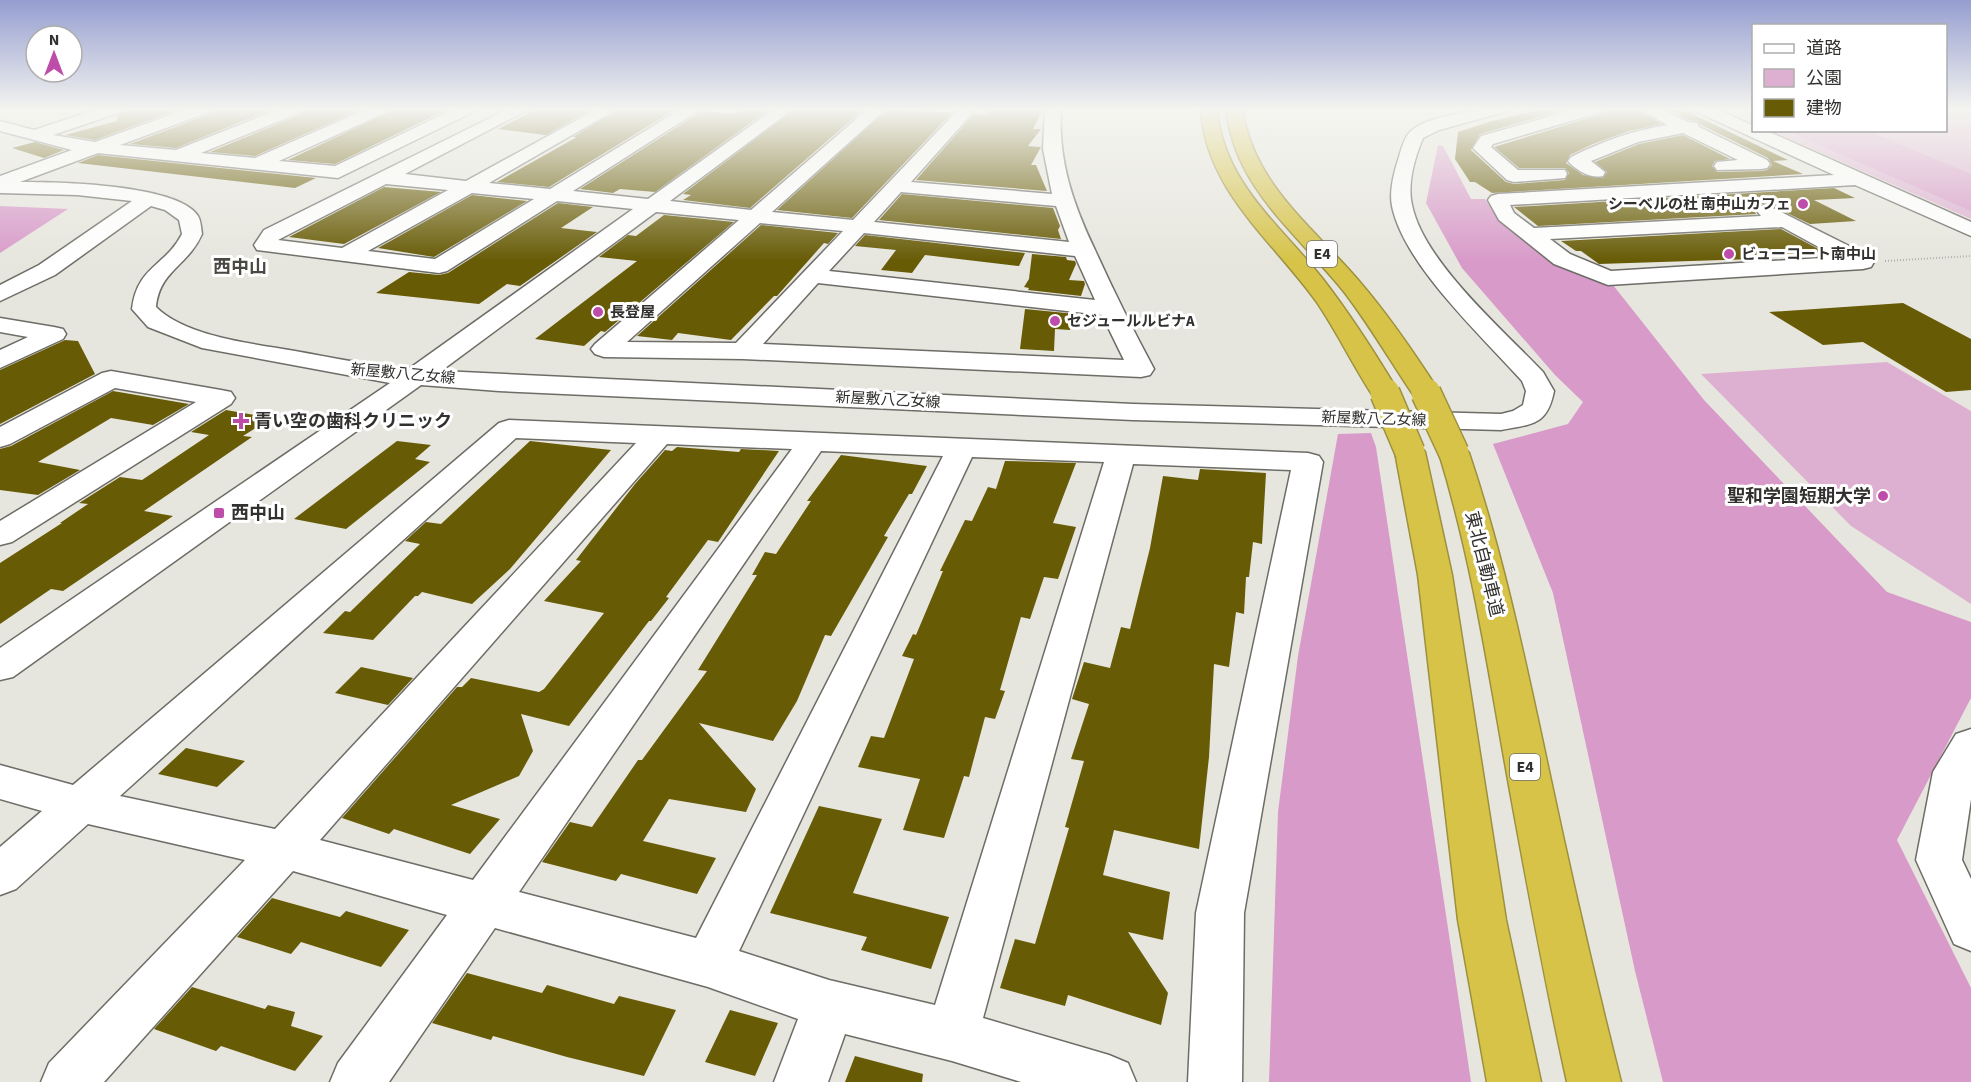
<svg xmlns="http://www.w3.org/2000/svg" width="1971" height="1082" font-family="'Source Sans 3','Noto Sans JP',sans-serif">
	<rect width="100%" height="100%" fill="#e7e6de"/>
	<path fill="#ddb0d1" d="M1946 109H1971V219L1771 131 1946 130Z
		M1887 362 1971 411V604L1851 526 1701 374Z"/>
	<path fill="#d89ac9" d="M1787 131H1868L1971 174V211Z
		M1438 145 1443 146 1471 199H1485L1497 216 1541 255 1613 285 1704 400 1887 592 1971 622V698L1897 840 1971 988V1082H1663L1635 971 1553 593 1493 444 1568 424 1583 402 1555 375 1462 268 1426 203Z
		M0 206 68 209 0 253Z
		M1371 433 1376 447 1471 1082H1269L1278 812 1298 656 1338 434Z"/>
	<path fill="#675b06" d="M125 109H180L95 140 65 135 117 121V116Z
		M213 109H273L176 148 130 144 210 114Z
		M305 109H345L355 112 255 156 210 152 302 114Z
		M396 109H448L335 164 288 160Z
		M537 109H592L546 135 498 129Z
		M619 109H676L549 187 497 182 577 137H573Z
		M741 109H770L655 192 620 189 613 193 580 189 702 111 734 114Z
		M795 109H864L750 208 683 200 691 195 683 194Z
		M888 109 952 113 852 218 777 210Z
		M990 109H1043L1033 129H1041L1028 146 1041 147 1031 165H1036L1047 191 916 180 974 114 987 115Z
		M1543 109H1567L1480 134 1471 150 1506 182 1514 184 1565 180 1569 173 1565 168H1519L1494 147 1602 114 1605 109H1638L1661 124 1629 131 1593 144 1570 155 1566 163 1583 175 1603 178 1607 172 1595 162 1639 144 1683 135 1730 159 1715 161 1712 166 1717 172 1761 171 1767 170 1772 165 1768 158 1701 125 1697 121 1689 120 1667 109H1682L1788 160 1773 161 1803 174 1492 193 1475 182H1470L1455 159 1458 132 1492 121Z
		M35 142 64 150 44 158 12 148Z
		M98 155 316 178 295 188 78 163Z
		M384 187 441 192 344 244 289 237Z
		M1834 188 1855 198 1814 200 1856 221 1810 224 1766 203 1758 206 1755 211 1756 214 1538 226 1514 207Z
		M902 194 1053 208 1060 226 1058 230 1061 239 879 220Z
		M472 195 527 201 434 257 378 248Z
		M558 203 593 207 561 228 597 232 520 286 507 284 479 304 376 293 409 272 439 275 448 273Z
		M664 215 734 222 605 332 601 331 584 346 535 339 637 261 599 257 628 235 636 236Z
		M761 225 838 233 828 244 824 243 777 296H774L731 340 678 333 672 340 637 336Z
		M1781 229 1824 252 1748 256 1753 259 1599 264 1581 251H1576L1561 241Z
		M865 235 1025 253 1019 266 925 255 912 273 881 270 896 250 855 246Z
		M1032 254 1066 257 1067 260 1075 261 1076 264 1069 280 1084 281 1085 284 1081 296 1028 290 1029 288 1024 287 1029 279Z
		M1903 303 1971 339V390L1946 392 1863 342 1823 345 1769 312Z
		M1025 309 1076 314 1070 330 1055 329 1054 351 1020 349Z
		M65 340 78 341 95 374 0 424V370Z
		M113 391 189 404 153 425 111 418 38 462 80 470 38 495 0 490V449L11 446Z
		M226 410 271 418 243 436 252 437 144 511 173 516 63 591 51 589 0 624V563L62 523H60L88 504 79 503 120 477 142 480 209 435 191 432Z
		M397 441 431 445 415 459 430 462 346 529 294 519Z
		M530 441 611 450 510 569 472 604 422 592 418 596H415L373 640 323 633 345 611 350 612 420 544 405 541 426 522 441 524Z
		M677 447 739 452 741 449 779 451 718 542 708 540 666 597 669 598 651 621H649L569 726 521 714 533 751 519 776 451 805 500 819 470 854 394 829 389 834 342 818 457 687H462L471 678 539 692 544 689 604 613 544 601 581 561 576 560 635 484 665 450 672 451Z
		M841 455 927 466 912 494H909L884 536 888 537 831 636 825 635 797 701 773 741 699 723 756 789 746 812 669 799 643 841 716 858 697 894 621 874 616 881 542 862 570 822 592 827 638 760H642L707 671 698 670 757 575H752L765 552 776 554 811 501H807Z
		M1005 461 1076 463 1053 523 1076 527 1058 579 1044 577 1030 619 1021 617 1000 690 1005 691 995 719 985 717 969 777 964 776 944 838 903 830 920 779 858 767 871 736 884 738 914 659 902 656 913 634 916 635 943 571H940L965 520 972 521 988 487 996 489Z
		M1200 469 1266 473 1262 544 1253 542 1249 577H1246L1244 614 1236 612 1229 667 1214 664 1209 757 1199 849 1114 830 1103 875 1170 892 1163 940 1128 932 1168 993 1161 1025 1068 995 1065 1006 1000 988 1015 939 1035 944 1069 828 1065 827 1084 761 1071 759 1089 704 1072 699 1084 662 1110 668 1121 627 1130 629 1150 548 1163 476 1198 480Z
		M361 667 413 678 388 705 335 693Z
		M186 748 245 761 217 787 158 774Z
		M819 806 882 819 853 893 949 917 931 969 861 950 867 937 770 913Z
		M272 898 340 917 346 911 409 930 381 967 301 942 291 954 237 937Z
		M467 973 542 993 547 985 614 1004 619 996 676 1010 644 1076 567 1057 493 1036 491 1040 432 1023Z
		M192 987 265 1009 268 1005 295 1012 291 1026 323 1036 295 1071 221 1046 216 1051 154 1029Z
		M730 1010 778 1023 755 1076 705 1062Z
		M855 1056 923 1074 922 1082H845Z"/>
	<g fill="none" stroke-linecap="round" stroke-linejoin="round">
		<g stroke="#6d6c66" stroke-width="3">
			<path id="minor" d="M98 109H123L121 112 53 135 95 142 187 109H211L209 112 120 145 176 150 280 109H303L301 112 201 153 255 158 367 109H389L387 112 279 161 335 166 454 109H475L473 112 338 178 98 153 20 182C56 182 178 184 198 216 201 221 201 228 202 234 188 266 159 271 156 307 186 337 255 344 295 351 334 358 371 366 410 368L633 209 557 201 447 271 439 273 265 251 257 250 254 245 264 230 508 109H529L405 174 466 181 597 109H617L489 183 550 189 681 109H701L573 191 648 199 774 109H793L670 201 751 210 868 109H886L772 212 853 220 959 109H976L911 182 1052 194 1043 149 1045 109H1061C1058 161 1073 204 1095 250 1113 290 1133 330 1154 369L1150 375 1141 377 743 359 604 357 595 354 591 349 595 344 739 220 656 212 441 371 1133 404 1501 414 1513 411 1523 405 1526 391 1522 381C1482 336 1404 265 1392 206 1389 191 1394 172 1399 157 1401 150 1404 138 1410 132 1426 115 1483 109 1506 109L1504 112 1439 130 1423 138C1415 157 1407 184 1412 205 1423 261 1504 331 1543 372L1554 391C1547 426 1532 424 1501 430L1133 420 499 391 421 385 13 677 0 680V648L390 383 202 348 148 327 132 309C137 266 166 266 182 234L179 220 165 210 151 206 55 275 0 301V285L39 265 132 201 77 195 0 193V176L72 150 0 131V121L34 130ZM386 184 448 190 342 248 278 240ZM901 192 1056 206 1069 242 874 222ZM472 193 534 199 435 259 368 251ZM760 223 843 231 736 343 627 342ZM864 233 1075 256 1095 300 829 271ZM818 283 1102 315 1124 360 763 344Z
				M1576 109H1603L1601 112 1493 144 1491 147 1518 170H1565L1567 174 1565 178 1514 182 1507 180 1473 148 1481 136Z
				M1640 109H1661L1688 122 1697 123 1699 127 1767 160 1770 164 1767 168 1761 169 1717 170 1714 166 1717 162 1738 160 1683 133 1638 142 1591 161 1605 172 1603 176C1590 179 1576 170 1568 161L1571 157C1601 142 1634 130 1667 125Z
				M1695 109H1717L1754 126V130H1765L1971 222V236L1855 185 1510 205 1514 213 1534 228 1761 216 1757 211 1760 207 1767 205 1871 257 1874 262 1871 267 1863 269 1608 285 1554 264 1499 220 1488 200 1491 196 1498 194 1834 175 1697 112ZM1782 227 1837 257 1611 271 1570 254 1550 239Z
				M0 318 54 327 63 329 66 334 63 339 0 368V350L28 337 0 332Z
				M111 371 221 390 231 392 235 398 231 404 12 542 0 545V521L196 402 115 388 10 444 0 447V427L102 373Z
				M509 420 1308 453 1319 456 1323 462 1244 913 1242 1082H1188L1196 913 1291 470 1133 464 983 1018 1109 1055 1128 1063 1136 1082H1021L952 1061 845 1034 828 1082H774L798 1019 708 987 495 928 389 1082H330L338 1063 447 915 293 871 104 1082H41L49 1063 245 860 88 824 16 889 0 895V847L42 811 0 799V765L73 785 499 423ZM516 438 636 443 275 829 120 796ZM667 444 792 449 473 880 320 840ZM821 451 943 456 696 938 519 892ZM972 457 1104 462 935 1005 829 980 739 951Z
				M1971 729V799L1962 860 1971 879V951L1954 944 1916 860 1933 772 1956 734Z"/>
		</g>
		<g stroke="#9d903f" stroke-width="3">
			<path id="highway" d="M1201 109H1217C1223 182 1279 224 1322 278 1350 314 1375 353 1399 393L1395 399 1385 401 1375 399C1354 368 1338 333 1316 301 1272 240 1205 189 1201 109Z
				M1226 109H1242C1254 185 1312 226 1359 281 1389 316 1415 354 1440 393L1436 399 1426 401 1416 399C1392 364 1371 327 1345 293 1298 234 1235 189 1226 109Z
				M1410 443 1420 446 1425 452 1452 575 1506 920 1541 1082H1487L1458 920 1418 575 1395 452 1400 446Z
				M1454 444 1464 447 1469 453C1504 557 1526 664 1549 771 1571 875 1595 979 1621 1082H1567C1544 978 1525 874 1506 769 1487 662 1471 557 1439 453L1444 447Z"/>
		</g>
		<path stroke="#b0afa9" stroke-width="2" stroke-dasharray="1 2" stroke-linecap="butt" d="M1885 261 1971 256"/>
		<use href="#minor" fill="#fff" fill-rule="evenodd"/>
		<use href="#highway" fill="#d6c348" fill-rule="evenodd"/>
		<g stroke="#9d903f" stroke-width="32" stroke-linecap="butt">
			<path id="highway-bridge" d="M1385 393 1410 452
				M1426 393 1454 453"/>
		</g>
		<use href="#highway-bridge" stroke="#d6c348" stroke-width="29"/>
	</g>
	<linearGradient id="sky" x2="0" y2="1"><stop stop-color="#959ed0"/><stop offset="0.42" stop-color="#f4f4f0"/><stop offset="1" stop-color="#f4f4f0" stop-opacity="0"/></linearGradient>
	<rect width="1971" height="261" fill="url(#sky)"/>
	<g fill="#be4da9" stroke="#fff" stroke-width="2">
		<circle cx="1803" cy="204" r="6"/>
		<circle cx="1729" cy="254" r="6"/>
		<circle cx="598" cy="312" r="6"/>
		<circle cx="1055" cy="321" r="6"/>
		<path d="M238 412h6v6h6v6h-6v6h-6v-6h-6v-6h6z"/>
		<circle cx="1883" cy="496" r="6"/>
		<rect x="213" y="507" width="12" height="12" rx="3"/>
	</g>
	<g text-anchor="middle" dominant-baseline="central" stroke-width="6" stroke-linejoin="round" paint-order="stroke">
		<g font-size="15" font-weight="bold" fill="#32312f" stroke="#fff" text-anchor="start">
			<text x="1791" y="204" text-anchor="end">シーベルの杜 南中山カフェ</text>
			<text x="1741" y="254">ビューコート南中山</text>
			<text x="610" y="312">長登屋</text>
			<text x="1067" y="321">セジュールルビナA</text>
		</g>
		<g font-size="15" fill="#32312f" stroke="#fff">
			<text transform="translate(403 374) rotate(5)">新屋敷八乙女線</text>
			<text transform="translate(888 400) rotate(3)">新屋敷八乙女線</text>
			<text transform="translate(1374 419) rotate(2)">新屋敷八乙女線</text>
		</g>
		<g fill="#fff" stroke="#706f6d" stroke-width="1.5">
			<rect x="1307" y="241" width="30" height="26" rx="4.5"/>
			<rect x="1510" y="754" width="30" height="26" rx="4.5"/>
		</g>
		<g font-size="16" font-weight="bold" fill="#32312f">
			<text x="1322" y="254">E4</text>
			<text x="1525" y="767">E4</text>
		</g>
		<g font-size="18" font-weight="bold" fill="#494842" stroke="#fff">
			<text x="240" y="267">西中山</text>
		</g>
		<g font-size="18" font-weight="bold" fill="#32312f" stroke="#fff" text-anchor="start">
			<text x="254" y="421">青い空の歯科クリニック</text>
			<text x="1871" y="496" text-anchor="end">聖和学園短期大学</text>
			<text x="231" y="513">西中山</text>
		</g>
		<g font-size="18" fill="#32312f" stroke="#fff">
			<text transform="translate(1484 564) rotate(76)">東北自動車道</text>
		</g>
	</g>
	<rect x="1752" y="24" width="195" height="108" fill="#ffffff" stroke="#adadac" stroke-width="1.5"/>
	<rect x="1764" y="44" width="30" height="9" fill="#ffffff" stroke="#adadac" stroke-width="1.5"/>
	<text x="1806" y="54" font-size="18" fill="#32312f">道路</text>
	<rect x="1764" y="69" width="30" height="18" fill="#ddb0d1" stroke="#adadac" stroke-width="1.5"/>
	<text x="1806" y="84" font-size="18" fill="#32312f">公園</text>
	<rect x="1764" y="99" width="30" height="18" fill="#675b06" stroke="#adadac" stroke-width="1.5"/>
	<text x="1806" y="114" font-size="18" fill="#32312f">建物</text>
	<g transform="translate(54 54)"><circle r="28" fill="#ffffff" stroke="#adadac" stroke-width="1.5"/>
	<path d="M0-4.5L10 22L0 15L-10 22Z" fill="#be4da9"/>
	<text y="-9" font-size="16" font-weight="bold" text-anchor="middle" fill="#32312f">N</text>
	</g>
</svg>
